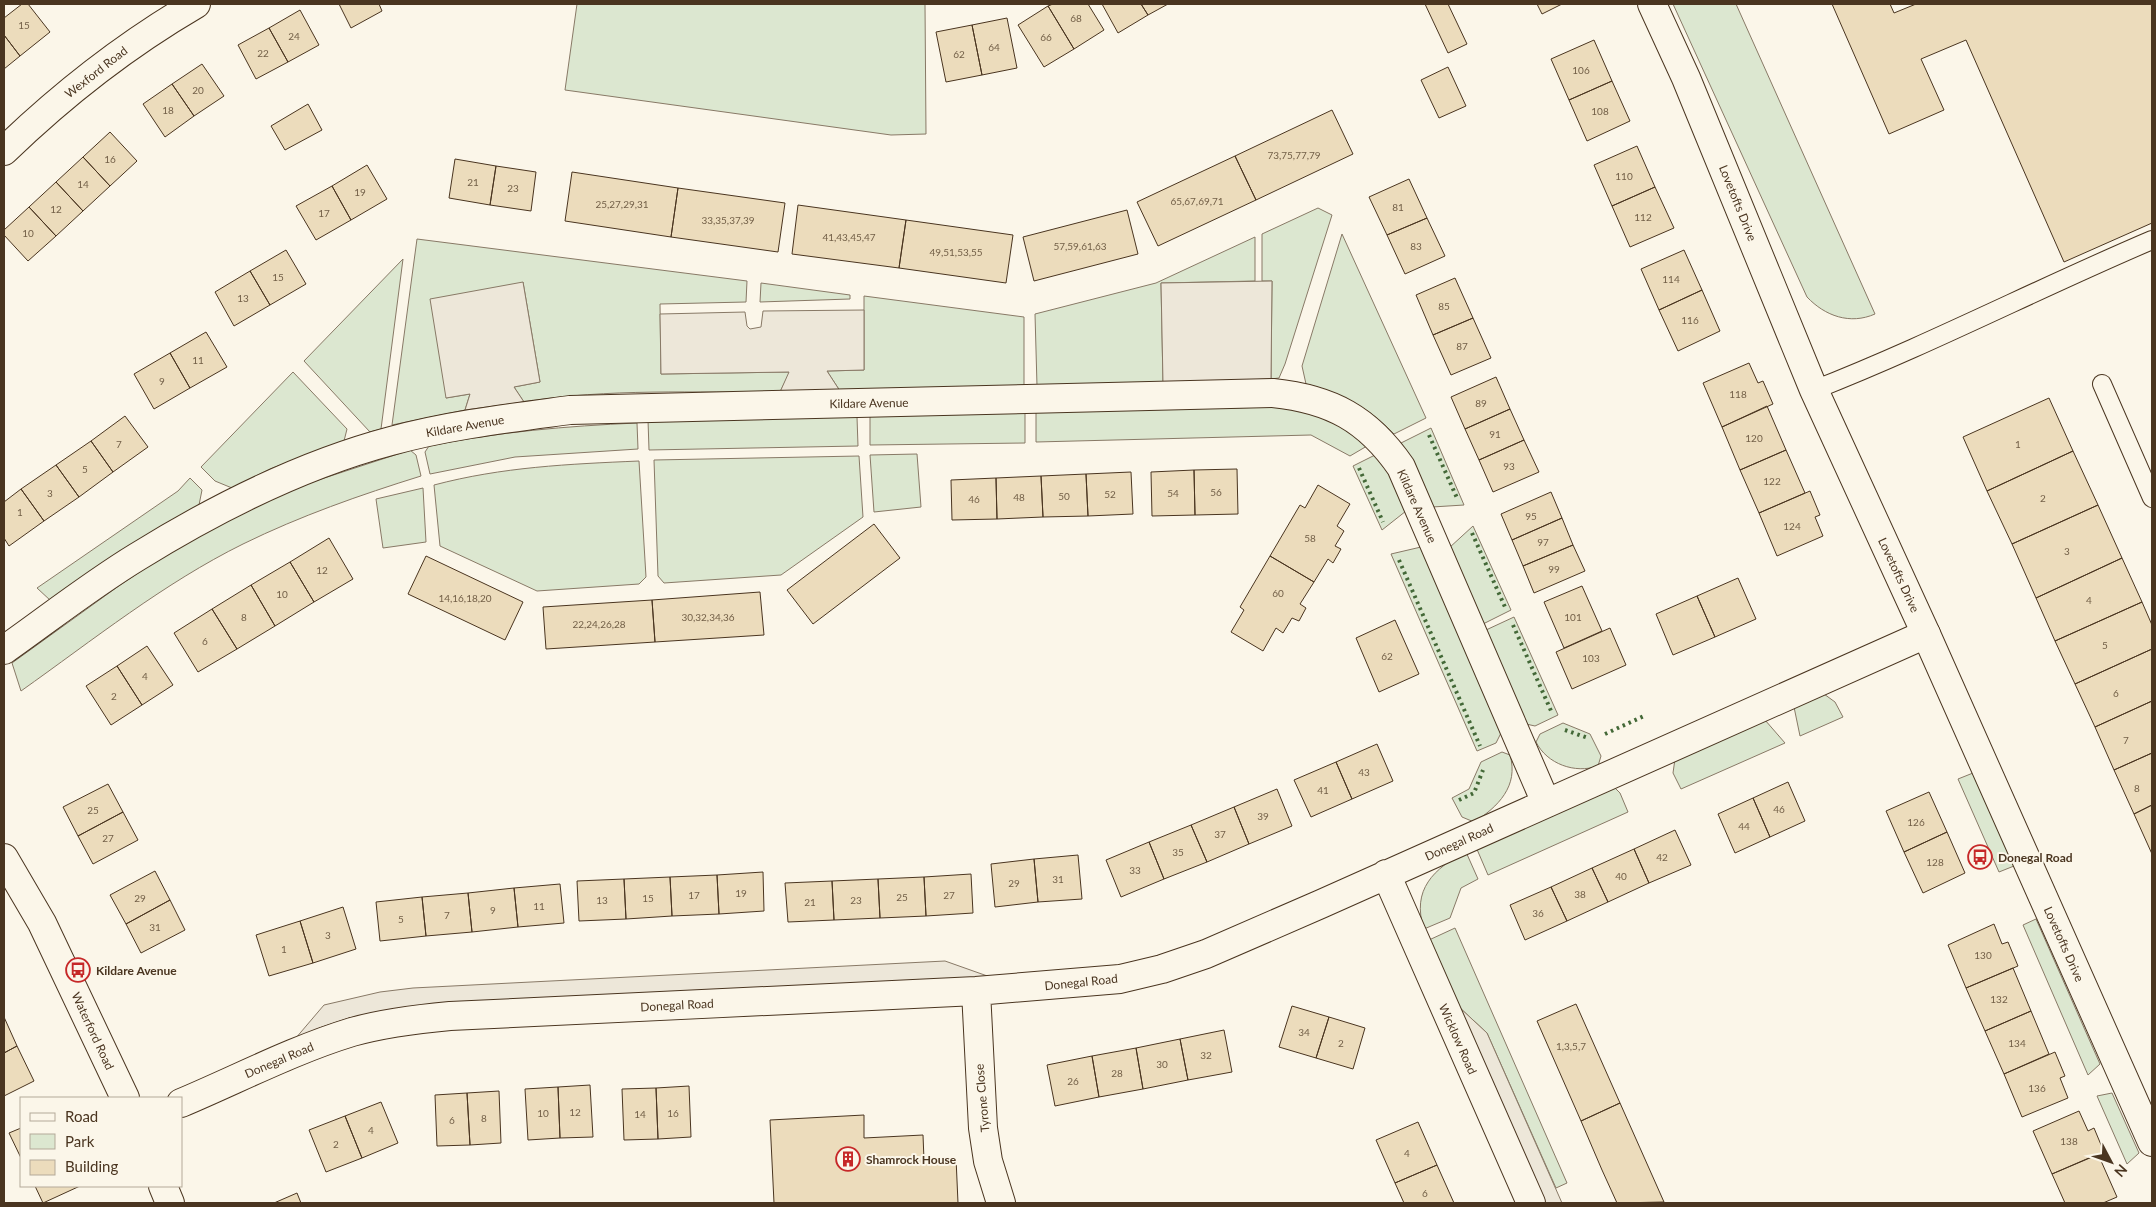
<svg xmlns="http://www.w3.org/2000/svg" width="2156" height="1207" font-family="Lato,sans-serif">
	<rect width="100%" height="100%" fill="#fbf6e9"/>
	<path fill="#dce7d0" stroke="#887966" d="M577 4H925L926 134 891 135 565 90Z
		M1673 4H1736L1875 314C1850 325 1825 316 1807 297Z
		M1318 208 1332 215 1285 364 1279 378 1271 379 1272 281H1262V234Z
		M1342 234 1426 418 1394 434C1368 407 1341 393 1306 384L1302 366Z
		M1255 237V281L1161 283 1163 383 1037 386 1035 314 1156 283Z
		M417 239 747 281 746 302 660 304 661 374 790 372 780 392C696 393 608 388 524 402L514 387 540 382 523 282 446 398 470 394 465 410 392 425Z
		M403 259 381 429 370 432 304 361Z
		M761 283 850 295V299L760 302Z
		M864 296 1024 317V386L840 391 827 371 864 370Z
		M293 372 347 429 344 441 270 469 232 488 215 481 201 467Z
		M1273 407C1315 412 1335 420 1367 446L1350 456 1311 435 1036 442V412Z
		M1025 413V443L870 445V415Z
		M857 417 858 446 649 450 648 420Z
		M637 423 638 449 515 457 430 474 425 452 429 446C497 432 567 426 637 423Z
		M1431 428 1464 505 1432 507 1413 465 1401 443Z
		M410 450 416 455 421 476C360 495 300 516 243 544 164 583 93 640 21 691L12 663 120 585 165 555 209 530 281 495 312 482Z
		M917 454 921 507 874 512 870 455Z
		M1375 455 1393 480 1406 511 1382 530 1353 466Z
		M859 456 863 517 781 575 664 583 658 576 654 460Z
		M639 461 646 577 639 584 537 591 440 546 434 485C502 467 569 464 639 461Z
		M190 478 202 490 199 505 117 554 51 601 37 588 178 491Z
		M423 488 426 542 383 548 376 499Z
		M1473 526 1511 610 1483 624 1449 548Z
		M1421 547 1501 733 1496 743 1477 751 1391 554Z
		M1514 617 1558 715 1535 726 1526 724 1486 630Z
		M1824 694 1835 702 1843 717 1800 736 1794 707Z
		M1765 720 1785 743 1681 789 1673 773 1675 759Z
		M1563 723 1590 734 1601 756 1598 766C1575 774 1547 764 1536 742L1540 734Z
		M1502 752 1510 755C1519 786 1498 807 1474 822L1462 817 1452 798 1469 789 1481 762Z
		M1973 773 2014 866 1999 872 1958 779Z
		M1613 786 1620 793 1628 812 1488 875 1476 847Z
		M1466 852 1478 879 1461 888 1450 918 1424 929C1411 890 1434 868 1466 852Z
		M2036 919 2100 1064 2088 1075 2023 925Z
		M1455 928 1567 1183 1556 1188 1487 1033 1459 1007 1429 940Z
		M2112 1093 2139 1153 2127 1164 2097 1096Z"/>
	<path fill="#ede7d9" stroke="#887966" d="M1272 281 1271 379 1163 383 1161 283Z
		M523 282 540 382 514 387 524 402 465 410 470 394 446 398 430 299Z
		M864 310V370L827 371 840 391 780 392 789 372 661 374 660 314 745 312 747 326 750 329 761 327 763 311Z
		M945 961 993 978 381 1012 349 1018 322 1027 295 1039 324 1005 380 992 413 988Z
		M1459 1007 1487 1033 1562 1203H1545Z"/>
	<path fill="#ecdcbc" stroke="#4a3520" d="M22 4H28L50 32 20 56 4 35V18Z
		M339 4H379L382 11 351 28Z
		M1053 4H1088L1104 30 1074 49 1048 6Z
		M1102 4H1141L1148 15 1118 33Z
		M1141 4H1168L1148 15Z
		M1425 4H1448L1467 44 1448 53Z
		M1537 4H1562L1542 14Z
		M1832 4H1890L1894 13 1916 4H2152V223L2064 262 1966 40 1921 59 1944 110 1889 134Z
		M1048 6 1074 49 1044 67 1018 25Z
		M300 10 319 45 288 62 269 28Z
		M1007 18 1017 68 982 75 972 25Z
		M972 25 982 75 946 82 936 32Z
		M269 28 288 62 256 79 238 45Z
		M4 35 20 56 4 69Z
		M1594 40 1612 81 1569 100 1551 59Z
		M202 64 224 96 194 116 172 84Z
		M1448 67 1466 106 1439 118 1421 80Z
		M1612 81 1630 121 1587 141 1569 100Z
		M172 84 194 116 165 137 143 104Z
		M308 104 322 130 285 150 271 126Z
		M1332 110 1353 154 1256 200 1235 156Z
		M110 132 137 161 110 186 83 157Z
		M1637 146 1655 187 1612 206 1594 165Z
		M1235 156 1256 200 1158 246 1137 202Z
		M83 157 110 186 83 211 56 182Z
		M455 159 496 166 490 205 449 198Z
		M367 165 387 199 351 220 332 186Z
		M496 166 536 172 531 211 490 205Z
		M572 172 678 188 671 237 565 221Z
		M1409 179 1427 218 1387 235 1369 197Z
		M56 182 83 211 56 236 29 207Z
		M332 186 351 220 316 240 296 206Z
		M1655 187 1674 228 1630 247 1612 206Z
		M678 188 785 203 778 252 671 237Z
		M798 205 906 220 899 268 792 254Z
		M29 207 56 236 28 261 4 235V230Z
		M1127 210 1138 254 1034 281 1023 237Z
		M1427 218 1445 256 1405 274 1387 235Z
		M906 220 1013 235 1006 283 899 268Z
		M286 250 306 284 270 305 250 271Z
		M1684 250 1702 290 1659 310 1641 269Z
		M250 271 270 305 234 326 215 292Z
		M1455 278 1473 318 1433 335 1416 295Z
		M1702 290 1720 331 1678 351 1659 310Z
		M1473 318 1491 358 1451 375 1433 335Z
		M206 332 227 367 190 388 170 353Z
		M170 353 190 388 154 409 134 374Z
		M1749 363 1758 383 1763 381 1773 404 1722 427 1703 383Z
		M1496 377 1510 409 1465 429 1451 397Z
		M2049 398 2073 451 1987 491 1963 437Z
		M1767 406 1786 450 1740 470 1722 427Z
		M1510 409 1524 440 1479 460 1465 429Z
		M125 416 148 447 113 472 91 441Z
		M1524 440 1539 472 1493 492 1479 460Z
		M91 441 113 472 79 497 56 465Z
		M1786 450 1805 493 1759 513 1740 470Z
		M2073 451 2098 505 2012 544 1987 491Z
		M56 465 79 497 44 521 21 489Z
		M1237 469 1238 514 1195 515 1194 470Z
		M1194 470 1195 515 1152 516 1151 472Z
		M1131 472 1133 514 1088 516 1086 474Z
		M1086 474 1088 516 1043 517 1041 476Z
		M1041 476 1043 517 997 519 996 478Z
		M996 478 997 519 952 520 951 480Z
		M1318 485 1350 504 1337 526 1344 531 1335 546 1341 549 1333 563 1328 559 1314 582 1270 556 1300 505 1305 508Z
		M21 489 44 521 9 546 4 538V502Z
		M1810 491 1820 515 1815 517 1823 536 1777 556 1759 513Z
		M1551 492 1562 518 1512 540 1501 514Z
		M2098 505 2122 558 2036 598 2012 544Z
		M1562 518 1573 545 1523 566 1512 540Z
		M874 524 900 558 813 624 787 590Z
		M329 538 353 579 314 602 290 562Z
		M1573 545 1585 571 1534 593 1523 566Z
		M426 556 523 602 505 640 408 594Z
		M1270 556 1314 582 1300 604 1306 608 1299 621 1292 618 1283 633 1276 628 1263 651 1231 632 1244 610 1240 607Z
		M2122 558 2142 602 2055 641 2036 598Z
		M290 562 314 602 275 626 251 585Z
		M1738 578 1756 619 1715 637 1697 596Z
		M251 585 275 626 237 649 212 609Z
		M1582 586 1602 631 1564 648 1544 602Z
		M760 592 764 635 655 642 652 600Z
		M1697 596 1715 637 1673 655 1656 614Z
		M652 600 655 642 546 649 543 607Z
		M2142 602 2152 625V649L2075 684 2055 641Z
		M212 609 237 649 198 672 174 633Z
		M1395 620 1419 674 1379 692 1356 638Z
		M1610 628 1626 665 1572 689 1556 652Z
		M147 646 173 685 142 705 117 666Z
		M2152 649V701L2095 727 2075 684Z
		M117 666 142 705 111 725 86 686Z
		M2152 701V753L2114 770 2095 727Z
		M1377 744 1393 781 1352 799 1336 762Z
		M2152 753V805L2134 814 2114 770Z
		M1336 762 1352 799 1311 817 1294 780Z
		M1788 782 1805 821 1770 837 1753 798Z
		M108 784 123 812 78 836 63 807Z
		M1277 789 1292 826 1249 844 1234 807Z
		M1929 792 1947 832 1904 852 1886 811Z
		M1753 798 1770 837 1735 853 1718 814Z
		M2152 805V854L2134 814Z
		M1234 807 1249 844 1207 862 1191 825Z
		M123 812 138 840 93 864 78 836Z
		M1191 825 1207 862 1164 879 1149 842Z
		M1675 830 1691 865 1649 883 1634 849Z
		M1947 832 1965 873 1923 893 1904 852Z
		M1149 842 1164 879 1121 897 1106 860Z
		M1634 849 1649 883 1608 902 1592 868Z
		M1078 855 1082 899 1038 902 1034 859Z
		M1034 859 1038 902 995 907 991 864Z
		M1592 868 1608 902 1567 921 1551 887Z
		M155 871 170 900 126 924 110 895Z
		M763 872 764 911 719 914 717 875Z
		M971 874 973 913 926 916 924 877Z
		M717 875 719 914 672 916 670 877Z
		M670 877 672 916 626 919 624 879Z
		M924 877 926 916 880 918 878 879Z
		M624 879 626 919 579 921 577 881Z
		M878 879 880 918 834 920 832 881Z
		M832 881 834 920 788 922 785 883Z
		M560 884 564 923 518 927 514 888Z
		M1551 887 1567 921 1525 940 1510 905Z
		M514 888 518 927 472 932 468 893Z
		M468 893 472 932 426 936 422 897Z
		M422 897 426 936 380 941 376 902Z
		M170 900 185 930 141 953 126 924Z
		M343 907 356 949 313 963 300 921Z
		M300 921 313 963 269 976 256 935Z
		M1994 924 2002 944 2008 942 2018 966 1966 988 1948 945Z
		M2013 968 2031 1011 1985 1031 1966 988Z
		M1576 1004 1620 1103 1581 1121 1537 1021Z
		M1292 1006 1329 1017 1316 1058 1279 1047Z
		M2031 1011 2049 1054 2004 1074 1985 1031Z
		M4 1017 17 1046 4 1053Z
		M1329 1017 1365 1028 1353 1069 1316 1058Z
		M1224 1030 1232 1072 1188 1080 1180 1039Z
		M1180 1039 1188 1080 1143 1089 1136 1048Z
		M17 1046 34 1081 4 1096V1053Z
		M1136 1048 1143 1089 1099 1097 1092 1056Z
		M2055 1052 2065 1076 2060 1078 2068 1098 2022 1117 2004 1074Z
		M1092 1056 1099 1097 1055 1106 1047 1065Z
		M590 1085 593 1137 560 1138 558 1087Z
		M689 1086 691 1137 658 1139 656 1088Z
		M558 1087 560 1138 528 1140 525 1089Z
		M656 1088 658 1139 624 1140 622 1089Z
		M499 1091 501 1143 470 1145 467 1093Z
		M467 1093 470 1145 437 1146 435 1095Z
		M381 1102 398 1143 362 1158 345 1116Z
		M1620 1103 1664 1202 1617 1203 1602 1170 1581 1121Z
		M2079 1111 2088 1131 2094 1128 2104 1152 2052 1174 2033 1131Z
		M864 1115V1138L923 1135 924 1160 956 1158 958 1203H774L770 1120Z
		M345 1116 362 1158 326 1172 309 1130Z
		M1418 1122 1437 1165 1395 1183 1376 1140Z
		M21 1128V1158L9 1133Z
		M2098 1154 2117 1197 2103 1203H2065L2052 1174Z
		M1437 1165 1454 1203H1404L1395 1183Z
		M35 1186H80L43 1203Z
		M297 1193 301 1203H274Z"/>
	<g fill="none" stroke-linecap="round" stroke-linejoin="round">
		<g stroke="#4a3520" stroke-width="20">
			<path id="service" d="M2102 384 2152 498
				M1814 390C1929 345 2039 288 2152 240"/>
		</g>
		<g stroke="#4a3520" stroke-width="30">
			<path id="minor" d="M4 151C64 93 124 46 196 4
				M4 650C48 619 91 585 137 557 216 508 301 465 391 441 449 425 510 418 570 410L1273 393C1331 399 1368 419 1401 467L1546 803
				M4 858 42 923 125 1098
				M1386 874 1531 1203
				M976 991 983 1128 988 1161 1001 1203
				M181 1103C238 1079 293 1050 352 1032 384 1023 417 1019 450 1016L976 991 1120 979 1162 969 1206 954 1321 904 1926 634
				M163 1186 170 1203"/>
		</g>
		<g stroke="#4a3520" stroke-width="30">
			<path id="tertiary" d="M1652 4 1686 78 1814 390 1926 634 2152 1142"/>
		</g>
		<use href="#service" stroke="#fbf6e9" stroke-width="18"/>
		<use href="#minor" stroke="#fbf6e9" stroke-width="28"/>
		<use href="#tertiary" stroke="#fbf6e9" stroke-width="28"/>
		<path stroke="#436837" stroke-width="4" stroke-dasharray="2.5 4" stroke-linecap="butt" d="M1429 435 1457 498
			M1359 468 1383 522
			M1472 533 1505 607
			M1399 560 1480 746
			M1513 625 1552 713
			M1565 730 1588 738
			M1605 734 1644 716
			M1459 800 1474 793 1483 770"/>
	</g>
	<defs>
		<g id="bus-ring" transform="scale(1.25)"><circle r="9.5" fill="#fbf6e9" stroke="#c62828" stroke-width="1.5"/><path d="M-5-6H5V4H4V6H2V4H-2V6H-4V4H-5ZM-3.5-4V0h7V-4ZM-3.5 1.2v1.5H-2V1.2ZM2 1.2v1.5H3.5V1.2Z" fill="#c62828"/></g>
		<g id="building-ring" transform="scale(1.25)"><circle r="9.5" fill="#fbf6e9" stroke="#c62828" stroke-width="1.5"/><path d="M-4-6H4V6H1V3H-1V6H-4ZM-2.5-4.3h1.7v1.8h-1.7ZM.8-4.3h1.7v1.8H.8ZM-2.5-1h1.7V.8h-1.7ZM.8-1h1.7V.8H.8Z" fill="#c62828"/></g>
	</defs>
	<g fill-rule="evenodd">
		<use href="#bus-ring" x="1980" y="857"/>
		<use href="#bus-ring" x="78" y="970"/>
		<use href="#building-ring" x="848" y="1159"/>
	</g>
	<g text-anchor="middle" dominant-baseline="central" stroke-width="4" stroke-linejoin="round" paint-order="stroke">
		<g font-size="10" fill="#725f47">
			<text x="1076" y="18">68</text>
			<text x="24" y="25">15</text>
			<text x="294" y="36">24</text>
			<text x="1046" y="37">66</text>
			<text x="994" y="47">64</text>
			<text x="263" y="53">22</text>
			<text x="959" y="54">62</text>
			<text x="1581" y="70">106</text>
			<text x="198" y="90">20</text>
			<text x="168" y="110">18</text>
			<text x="1600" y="111">108</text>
			<text x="1294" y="155">73,75,77,79</text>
			<text x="110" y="159">16</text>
			<text x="1624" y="176">110</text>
			<text x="473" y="182">21</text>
			<text x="83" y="184">14</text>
			<text x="513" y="188">23</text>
			<text x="360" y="192">19</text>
			<text x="1197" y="201">65,67,69,71</text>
			<text x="622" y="204">25,27,29,31</text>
			<text x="1398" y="207">81</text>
			<text x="56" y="209">12</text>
			<text x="324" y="213">17</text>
			<text x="1643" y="217">112</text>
			<text x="728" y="220">33,35,37,39</text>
			<text x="28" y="233">10</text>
			<text x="849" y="237">41,43,45,47</text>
			<text x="1080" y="246">57,59,61,63</text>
			<text x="1416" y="246">83</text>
			<text x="956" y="252">49,51,53,55</text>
			<text x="278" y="277">15</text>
			<text x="1671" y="279">114</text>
			<text x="243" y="298">13</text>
			<text x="1444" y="306">85</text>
			<text x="1690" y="320">116</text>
			<text x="1462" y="346">87</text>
			<text x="198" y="360">11</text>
			<text x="162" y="381">9</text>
			<text x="1738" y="394">118</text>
			<text x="1481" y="403">89</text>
			<text x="1495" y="434">91</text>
			<text x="1754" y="438">120</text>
			<text x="119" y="444">7</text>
			<text x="2018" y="444">1</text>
			<text x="1509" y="466">93</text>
			<text x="85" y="469">5</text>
			<text x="1772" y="481">122</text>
			<text x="1216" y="492">56</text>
			<text x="50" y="493">3</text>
			<text x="1173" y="493">54</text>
			<text x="1110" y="494">52</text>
			<text x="1064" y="496">50</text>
			<text x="1019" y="497">48</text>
			<text x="2043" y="498">2</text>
			<text x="974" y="499">46</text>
			<text x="20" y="512">1</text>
			<text x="1531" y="516">95</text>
			<text x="1792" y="526">124</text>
			<text x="1310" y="538">58</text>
			<text x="1543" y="542">97</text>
			<text x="2067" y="551">3</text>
			<text x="1554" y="569">99</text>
			<text x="322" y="570">12</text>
			<text x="1278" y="593">60</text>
			<text x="282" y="594">10</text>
			<text x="465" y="598">14,16,18,20</text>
			<text x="2089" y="600">4</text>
			<text x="244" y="617">8</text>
			<text x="708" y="617">30,32,34,36</text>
			<text x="1573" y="617">101</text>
			<text x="599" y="624">22,24,26,28</text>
			<text x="205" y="641">6</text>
			<text x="2105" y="645">5</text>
			<text x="1387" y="656">62</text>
			<text x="1591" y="658">103</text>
			<text x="145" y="676">4</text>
			<text x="2116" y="693">6</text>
			<text x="114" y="696">2</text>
			<text x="2126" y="740">7</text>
			<text x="1364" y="772">43</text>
			<text x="2137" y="788">8</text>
			<text x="1323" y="790">41</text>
			<text x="1779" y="809">46</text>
			<text x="93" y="810">25</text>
			<text x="1263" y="816">39</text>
			<text x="1916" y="822">126</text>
			<text x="1744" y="826">44</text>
			<text x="1220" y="834">37</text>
			<text x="108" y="838">27</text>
			<text x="1178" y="852">35</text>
			<text x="1662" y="857">42</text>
			<text x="1935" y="862">128</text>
			<text x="1135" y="870">33</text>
			<text x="1621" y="876">40</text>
			<text x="1058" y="879">31</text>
			<text x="1014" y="883">29</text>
			<text x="741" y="893">19</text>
			<text x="1580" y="894">38</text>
			<text x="694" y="895">17</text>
			<text x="949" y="895">27</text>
			<text x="902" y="897">25</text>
			<text x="140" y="898">29</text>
			<text x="648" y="898">15</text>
			<text x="602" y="900">13</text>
			<text x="856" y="900">23</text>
			<text x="810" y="902">21</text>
			<text x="539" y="906">11</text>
			<text x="493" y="910">9</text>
			<text x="1538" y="913">36</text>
			<text x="447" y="915">7</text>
			<text x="401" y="919">5</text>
			<text x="155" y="927">31</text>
			<text x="328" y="935">3</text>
			<text x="284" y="949">1</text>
			<text x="1983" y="955">130</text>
			<text x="1999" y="999">132</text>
			<text x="1304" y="1032">34</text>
			<text x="1341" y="1043">2</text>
			<text x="2017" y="1043">134</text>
			<text x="1571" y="1046">1,3,5,7</text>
			<text x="1206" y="1055">32</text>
			<text x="1162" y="1064">30</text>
			<text x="1117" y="1073">28</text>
			<text x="1073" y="1081">26</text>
			<text x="2037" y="1088">136</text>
			<text x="575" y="1112">12</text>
			<text x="543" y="1113">10</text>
			<text x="673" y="1113">16</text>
			<text x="640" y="1114">14</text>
			<text x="484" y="1118">8</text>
			<text x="452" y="1120">6</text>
			<text x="371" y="1130">4</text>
			<text x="2069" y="1141">138</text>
			<text x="336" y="1144">2</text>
			<text x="1407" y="1153">4</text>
			<text x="1425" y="1193">6</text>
		</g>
		<g font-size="12" fill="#4a3520" stroke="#fbf6e9">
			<text transform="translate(96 72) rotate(-38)">Wexford Road</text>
			<text transform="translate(1738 203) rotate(68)">Lovetofts Drive</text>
			<text transform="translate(869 403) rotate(-1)">Kildare Avenue</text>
			<text transform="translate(465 426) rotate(-10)">Kildare Avenue</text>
			<text transform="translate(1417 506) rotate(66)">Kildare Avenue</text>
			<text transform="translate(1899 575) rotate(65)">Lovetofts Drive</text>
			<text transform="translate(1459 842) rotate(-24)">Donegal Road</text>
			<text transform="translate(2064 944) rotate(66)">Lovetofts Drive</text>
			<text transform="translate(1081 982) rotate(-6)">Donegal Road</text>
			<text transform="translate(677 1005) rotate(-3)">Donegal Road</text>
			<text transform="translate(93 1031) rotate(65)">Waterford Road</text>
			<text transform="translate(1458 1039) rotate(66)">Wicklow Road</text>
			<text transform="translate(279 1060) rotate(-23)">Donegal Road</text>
			<text transform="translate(982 1098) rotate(-95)">Tyrone Close</text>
		</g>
		<g font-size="12" font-weight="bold" fill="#4a3520" stroke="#fbf6e9" text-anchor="start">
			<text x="1998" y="857">Donegal Road</text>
			<text x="96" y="970">Kildare Avenue</text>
			<text x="866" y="1159">Shamrock House</text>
		</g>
	</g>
	<rect width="2156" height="1207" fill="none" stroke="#4a3520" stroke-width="10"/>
	<rect x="20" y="1097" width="162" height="90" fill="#fbf6e9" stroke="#b4a999"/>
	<rect x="30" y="1113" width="25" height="8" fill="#fbf6e9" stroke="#b4a999"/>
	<text x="65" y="1122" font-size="15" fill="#4a3520">Road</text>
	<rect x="30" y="1134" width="25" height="15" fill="#dce7d0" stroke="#b4a999"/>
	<text x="65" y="1147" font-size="15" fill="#4a3520">Park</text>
	<rect x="30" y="1160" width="25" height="15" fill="#ecdcbc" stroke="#b4a999"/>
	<text x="65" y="1172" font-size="15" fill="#4a3520">Building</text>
	<g transform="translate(2111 1162) rotate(131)" stroke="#fbf6e9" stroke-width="4" paint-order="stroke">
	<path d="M0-4L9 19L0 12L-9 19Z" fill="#4a3520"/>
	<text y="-8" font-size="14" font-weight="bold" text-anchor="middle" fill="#4a3520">N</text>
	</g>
</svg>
